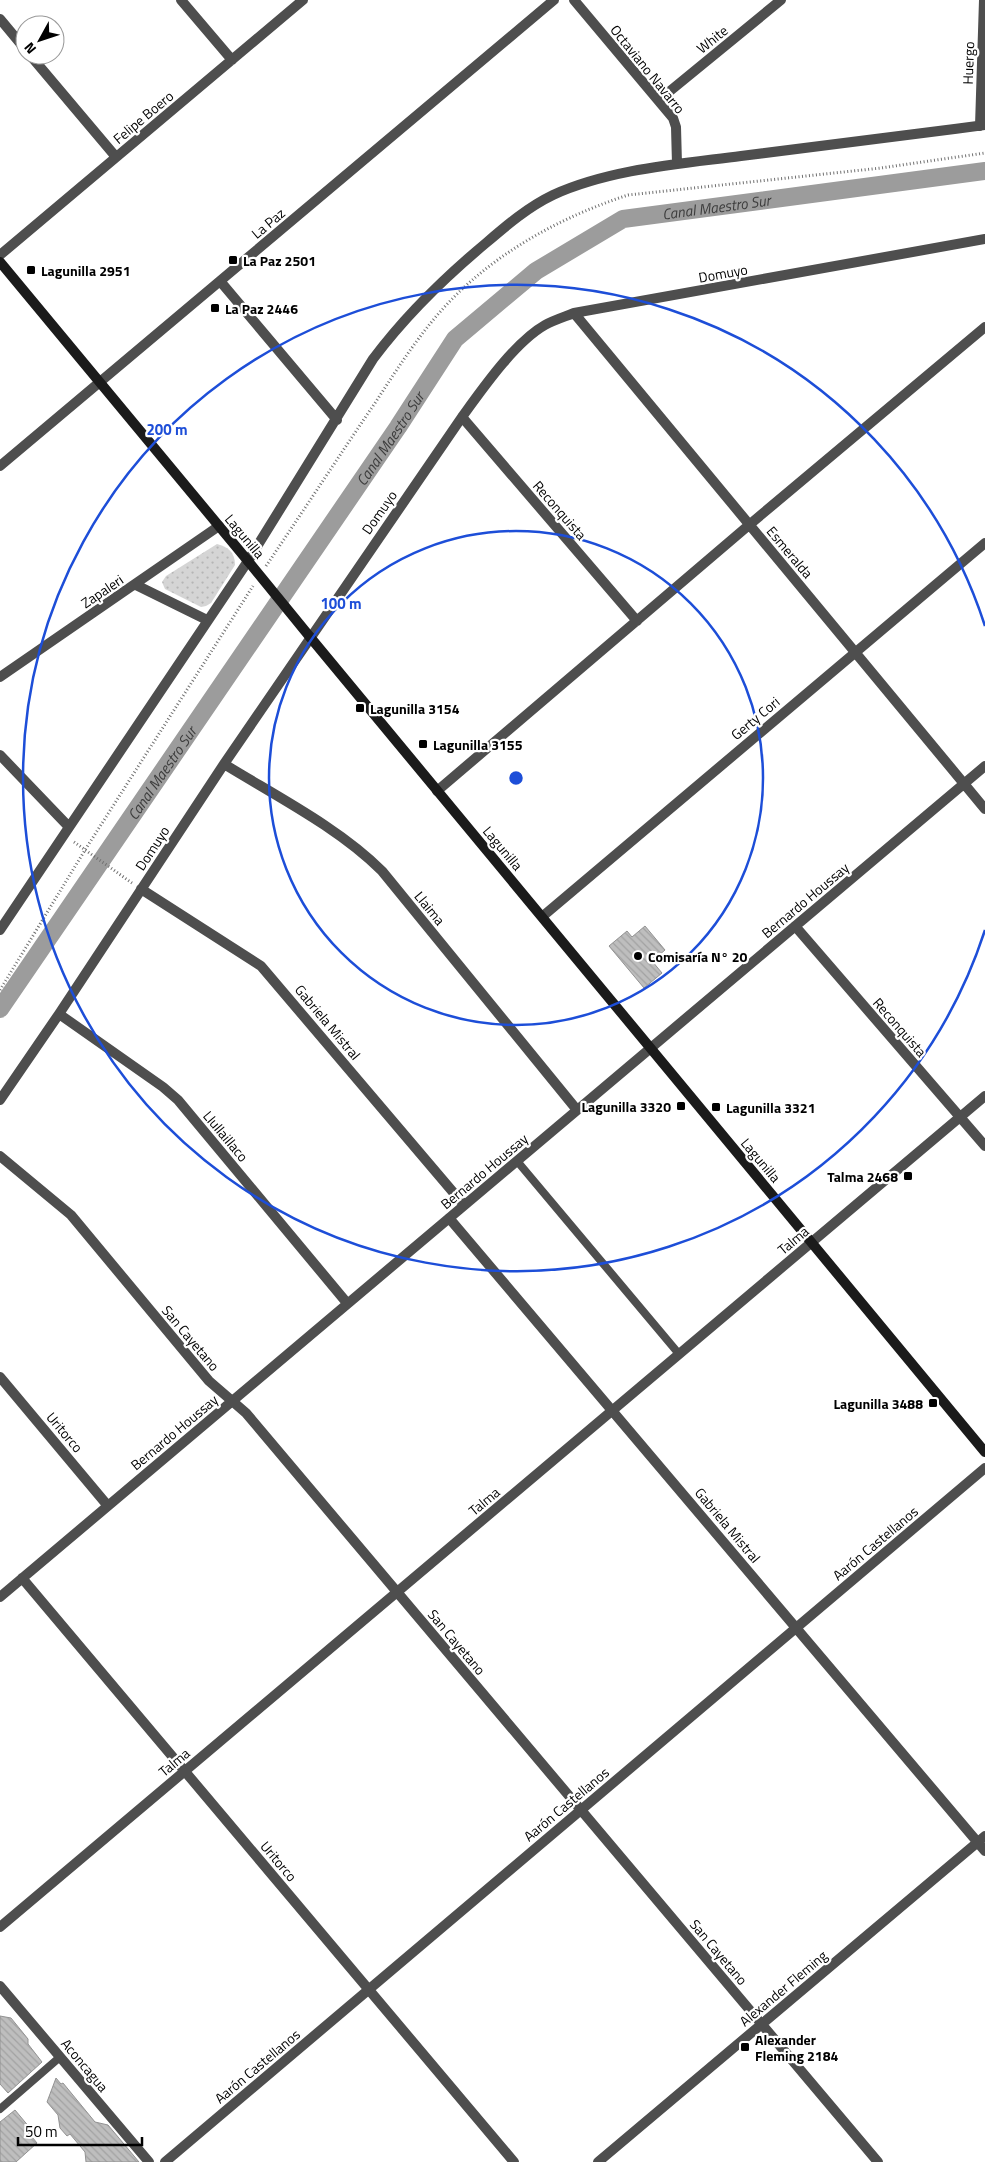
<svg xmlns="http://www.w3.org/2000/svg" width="985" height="2162" font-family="'Titillium Web',sans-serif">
	<defs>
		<pattern id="grass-dots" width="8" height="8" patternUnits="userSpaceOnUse" patternTransform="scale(1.25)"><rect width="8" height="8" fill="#d5d5d5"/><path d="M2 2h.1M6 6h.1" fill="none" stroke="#b5b5b5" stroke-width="1.8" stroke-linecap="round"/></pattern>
		<pattern id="building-back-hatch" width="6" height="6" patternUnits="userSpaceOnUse" patternTransform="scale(1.25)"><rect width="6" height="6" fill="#bebebe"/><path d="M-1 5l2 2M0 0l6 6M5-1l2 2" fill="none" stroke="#a2a2a2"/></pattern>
	</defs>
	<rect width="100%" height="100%" fill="#fff"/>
	<path fill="url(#grass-dots)" d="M217 544C228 547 235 552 235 565L211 603 206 606 201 607 165 589 162 582 166 576Z"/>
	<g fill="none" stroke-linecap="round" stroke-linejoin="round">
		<path stroke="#9c9c9c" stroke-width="18" id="s1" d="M0 1009 398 427 455 339 536 271 623 219 985 171"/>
	</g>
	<path fill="url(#building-back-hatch)" stroke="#929292" d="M645 926 665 950 652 961 662 973 644 988 609 946 627 931 632 937Z
		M0 2016 11 2018 28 2039V2044L42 2062 8 2093 0 2084Z
		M56 2078 61 2084 63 2083 95 2122 108 2125 139 2162H86L85 2152 70 2134 67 2136 60 2128 58 2115 47 2102Z
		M15 2110 30 2128 27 2131 37 2143 16 2162H0V2122Z"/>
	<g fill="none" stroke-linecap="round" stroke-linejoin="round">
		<path stroke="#707070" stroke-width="3" stroke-dasharray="1 2.5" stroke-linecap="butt" d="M266 566C302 513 337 459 373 406 398 368 422 329 454 297 502 249 564 216 628 195L881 168 985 153
			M74 842 132 883
			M0 990 85 850 253 586"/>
		<path stroke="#4e4e4e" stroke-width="8" d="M517 1161 679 1354
			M0 2109 60 2057"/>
		<path stroke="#4e4e4e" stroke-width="10" d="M181 0 232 60
			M574 0 673 118 676 127 677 164
			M0 19 25 49
			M30 55 116 157
			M659 100 781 0
			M980 126 984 0
			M0 255 303 0
			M220 281 337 420
			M574 313 985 809
			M462 417 637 621
			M0 466 554 0
			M136 585 207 620
			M0 677 219 526
			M0 755 69 827
			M224 764C276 796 339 828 382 871L577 1110
			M437 791 749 525 985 327
			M141 889 261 966 464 1205
			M543 916 985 543
			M795 926 985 1146
			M0 930 248 561 373 359C406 315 444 278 486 243 507 225 528 207 553 195 610 169 680 164 741 156 823 146 904 136 985 125
			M59 1014 163 1087 178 1100 347 1303
			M0 1100 59 1014 224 764 462 417C483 388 515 342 545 325 554 320 564 317 574 313L985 239
			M0 1156 71 1215 209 1381 246 1413 878 2162
			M449 1218 985 1851
			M0 1377 108 1506
			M22 1578 514 2162
			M0 1597 985 766
			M0 1927 985 1096
			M0 1986 149 2162
			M165 2162 985 1468
			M598 2162 985 1836"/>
		<path stroke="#1b1b1b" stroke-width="10" d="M0 262 248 561
			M310 637 985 1452"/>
		<path stroke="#1b1b1b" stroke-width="10" d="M248 561 310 637"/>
	</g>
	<g fill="none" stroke="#1d4ed8" stroke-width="2.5">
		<circle cx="516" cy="778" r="247"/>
		<path d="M985 930A493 493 0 1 1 985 626"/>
	</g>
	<g fill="#000" stroke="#fff" stroke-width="2">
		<rect x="228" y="255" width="10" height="10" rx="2.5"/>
		<rect x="26" y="265" width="10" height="10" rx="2.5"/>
		<rect x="210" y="303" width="10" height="10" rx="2.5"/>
		<rect x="355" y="703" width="10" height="10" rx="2.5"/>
		<rect x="418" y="739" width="10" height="10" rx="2.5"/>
		<circle cx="638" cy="956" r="5"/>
		<rect x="676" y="1101" width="10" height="10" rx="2.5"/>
		<rect x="711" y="1102" width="10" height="10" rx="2.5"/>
		<rect x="903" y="1171" width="10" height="10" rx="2.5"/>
		<rect x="928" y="1398" width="10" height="10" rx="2.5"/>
		<rect x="740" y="2042" width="10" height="10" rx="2.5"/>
	</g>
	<g text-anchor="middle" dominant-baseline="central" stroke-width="4.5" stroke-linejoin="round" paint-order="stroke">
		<g font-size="14" fill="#000" stroke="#fff">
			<text transform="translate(712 39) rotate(-39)">White</text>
			<text transform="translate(968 63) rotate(-88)">Huergo</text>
			<text transform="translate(648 69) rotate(51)">Octaviano Navarro</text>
			<text transform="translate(143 117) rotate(-40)">Felipe Boero</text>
			<text transform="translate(268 223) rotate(-40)">La Paz</text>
			<text transform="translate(723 273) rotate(-10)">Domuyo</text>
			<text transform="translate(560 510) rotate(49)">Reconquista</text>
			<text transform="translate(379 512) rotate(-55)">Domuyo</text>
			<text transform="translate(245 536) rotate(50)">Lagunilla</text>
			<text transform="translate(790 552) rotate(50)">Esmeralda</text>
			<text transform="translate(102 591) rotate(-34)">Zapaleri</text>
			<text transform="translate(755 718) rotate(-40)">Gerty Cori</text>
			<text transform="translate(152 848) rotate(-57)">Domuyo</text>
			<text transform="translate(503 848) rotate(50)">Lagunilla</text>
			<text transform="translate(805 900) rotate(-40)">Bernardo Houssay</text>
			<text transform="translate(430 908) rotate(51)">Llaima</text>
			<text transform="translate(328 1022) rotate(50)">Gabriela Mistral</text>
			<text transform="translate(900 1027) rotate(49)">Reconquista</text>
			<text transform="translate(226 1136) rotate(50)">Llullaillaco</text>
			<text transform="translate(761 1160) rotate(50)">Lagunilla</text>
			<text transform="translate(484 1171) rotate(-40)">Bernardo Houssay</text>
			<text transform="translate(793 1240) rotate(-40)">Talma</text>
			<text transform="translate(191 1338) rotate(50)">San Cayetano</text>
			<text transform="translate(65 1432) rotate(50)">Uritorco</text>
			<text transform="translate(174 1432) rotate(-40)">Bernardo Houssay</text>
			<text transform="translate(484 1501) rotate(-40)">Talma</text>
			<text transform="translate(728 1525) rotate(50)">Gabriela Mistral</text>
			<text transform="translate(875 1543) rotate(-40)">Aarón Castellanos</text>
			<text transform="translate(457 1642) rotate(50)">San Cayetano</text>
			<text transform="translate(174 1762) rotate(-40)">Talma</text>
			<text transform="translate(566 1804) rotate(-40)">Aarón Castellanos</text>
			<text transform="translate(279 1861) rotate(50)">Uritorco</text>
			<text transform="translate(719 1952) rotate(50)">San Cayetano</text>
			<text transform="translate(783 1988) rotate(-40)">Alexander Fleming</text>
			<text transform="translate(85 2065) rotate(50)">Aconcagua</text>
			<text transform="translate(257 2066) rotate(-40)">Aarón Castellanos</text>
		</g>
		<g font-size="14" font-weight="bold" fill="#000" stroke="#fff" text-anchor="start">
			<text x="243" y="260">La Paz 2501</text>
			<text x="41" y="270">Lagunilla 2951</text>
			<text x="225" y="308">La Paz 2446</text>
			<text x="370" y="708">Lagunilla 3154</text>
			<text x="433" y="744">Lagunilla 3155</text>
			<text x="648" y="956">Comisaría N° 20</text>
			<text x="671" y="1106" text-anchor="end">Lagunilla 3320</text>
			<text x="726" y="1107">Lagunilla 3321</text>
			<text x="898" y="1176" text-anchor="end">Talma 2468</text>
			<text x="923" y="1403" text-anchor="end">Lagunilla 3488</text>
			<text x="755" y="2039">Alexander<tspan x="755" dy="16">Fleming 2184</tspan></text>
		</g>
		<g font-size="15" font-style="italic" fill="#3d3d3d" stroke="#fff">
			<text stroke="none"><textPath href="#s1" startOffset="1111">Canal Maestro Sur</textPath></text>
			<text stroke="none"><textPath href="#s1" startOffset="691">Canal Maestro Sur</textPath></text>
			<text stroke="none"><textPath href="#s1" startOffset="286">Canal Maestro Sur</textPath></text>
		</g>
	</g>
	<circle cx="516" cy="778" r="8" fill="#1d4ed8" stroke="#fff" stroke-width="2.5"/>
	<g font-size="15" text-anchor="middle" font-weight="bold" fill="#1d4ed8" stroke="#fff" stroke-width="4.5" stroke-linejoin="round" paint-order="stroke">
		<text x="167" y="435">200 m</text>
		<text x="341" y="609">100 m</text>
	</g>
	<g transform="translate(40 40) rotate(230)"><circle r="24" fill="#ffffff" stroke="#999999"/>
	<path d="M0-4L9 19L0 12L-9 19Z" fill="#000000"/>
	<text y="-8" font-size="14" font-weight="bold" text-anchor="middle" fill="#000000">N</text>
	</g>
	<path d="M18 2137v8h124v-8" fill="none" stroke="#000000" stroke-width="2.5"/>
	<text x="25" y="2137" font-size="15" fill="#000000" stroke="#ffffff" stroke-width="4" paint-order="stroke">50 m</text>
</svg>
